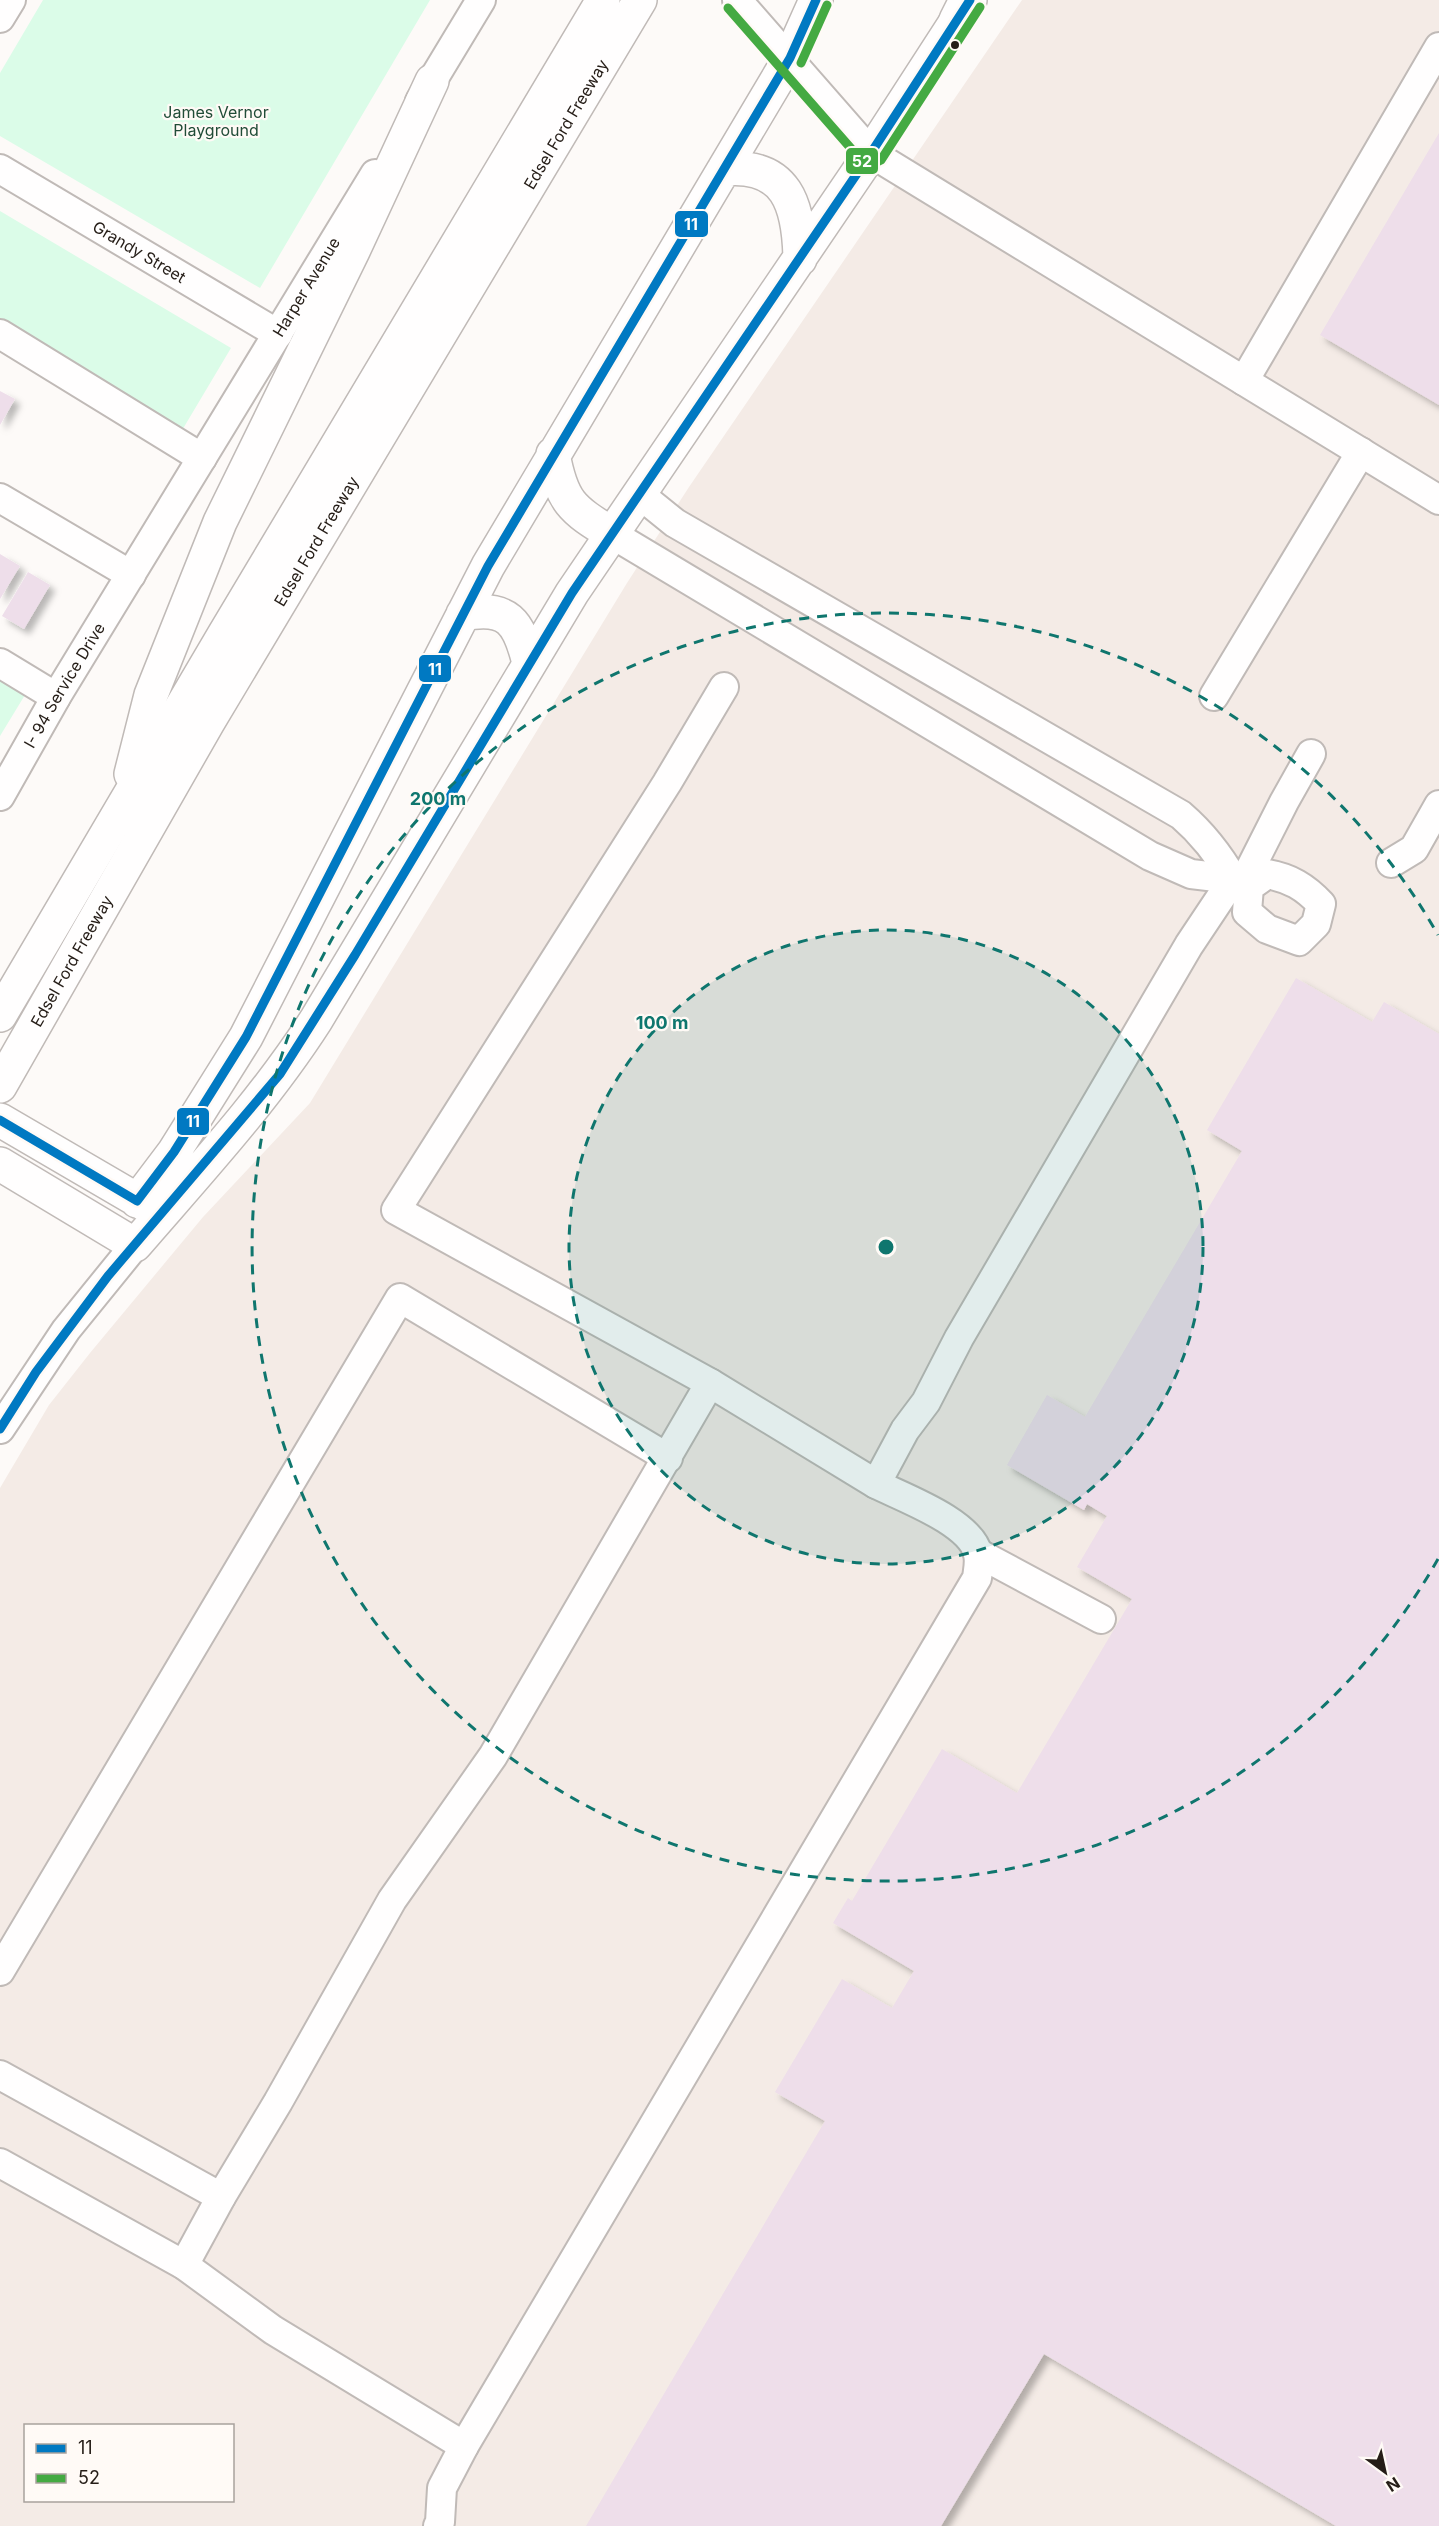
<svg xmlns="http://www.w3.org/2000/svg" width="1439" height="2526" font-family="Inter,sans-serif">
	<defs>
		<filter id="shadow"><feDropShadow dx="5.5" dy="5.5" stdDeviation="3" flood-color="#0004"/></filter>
	</defs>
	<rect width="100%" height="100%" fill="#fdfaf8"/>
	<path fill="#f4ebe6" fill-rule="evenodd" d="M1022 0H1439V2526H0V1488L49 1405 90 1353 203 1217 310 1103 627 583 689 487ZM26 2426H232V2500H26Z"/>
	<path fill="#dbfce8" d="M43 0H430L260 288 0 136V73Z
		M0 211 231 348 181 432 0 324Z
		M0 674 28 690 0 736Z"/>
	<path fill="#eedeea" filter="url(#shadow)" d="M1439 133V405L1320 335Z
		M0 391 15 399 0 425Z
		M0 554 20 566 0 599Z
		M28 572 50 585 24 629 2 616Z
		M1296 978 1372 1022 1384 1002 1439 1034V2526H1336L1044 2354 941 2526H586L825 2121 775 2092 842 1979 892 2008 914 1971 833 1923 848 1898 852 1901 942 1749 1017 1793 1132 1599 1077 1567 1107 1516 1087 1504 1084 1510 1007 1465 1047 1395 1085 1417 1242 1151 1207 1130Z"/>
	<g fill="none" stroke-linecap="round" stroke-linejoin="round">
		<g stroke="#c0bab7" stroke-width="32">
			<g id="minor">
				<path d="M737 0 871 153 1439 500"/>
				<path d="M0 18 11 0"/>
				<path d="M420 101 481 0"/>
				<path id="s1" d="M0 169 278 334"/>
				<path d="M0 334 202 458"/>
				<path d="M1244 381 1439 47"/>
				<path d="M639 494 675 523 1181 815C1203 834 1218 853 1233 879"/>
				<path d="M0 498 131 575"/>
				<path d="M612 534 1150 856 1191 874 1233 879"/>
				<path d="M0 663 56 697"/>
				<path d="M1214 696 1361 452"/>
				<path id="s2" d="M0 796 56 697 375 174"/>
				<path d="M1391 863 1414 849 1439 805"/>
				<path d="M1267 874C1290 878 1305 887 1321 904L1316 924 1299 941 1267 929 1247 912 1249 887Z"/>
				<path d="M1242 885 1284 802 1311 754"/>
				<path d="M710 1383 396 1210 667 783 724 687"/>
				<path d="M0 1429 66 1330 135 1245"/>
				<path d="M978 1553 1101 1619"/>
				<path d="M0 1971 400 1298 668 1458"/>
				<path d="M0 2075 221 2197"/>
				<path d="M0 2163 184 2265 273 2330 464 2446 977 1578C978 1570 980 1562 978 1554 971 1522 904 1498 876 1484L905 1430 926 1402 959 1338 1189 945 1233 879 1249 887"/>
				<path d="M184 2265 221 2197 278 2102 392 1900 493 1756 710 1383 876 1484"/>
				<path d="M438 2526 440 2522 442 2488 464 2446"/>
			</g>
		</g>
		<g stroke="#c0bab7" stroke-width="36">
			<path id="major" d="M724 169C787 163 799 205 800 259
				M553 454C562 502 571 509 612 534
				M463 614C508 605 519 622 529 663
				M0 1120 156 1211
				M0 1164 135 1245C198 1172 264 1101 316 1020L572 593 871 153 970 0
				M137 1201 174 1152 246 1037 488 566 790 58 816 0"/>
		</g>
		<g stroke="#c0bab7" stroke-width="36">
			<g id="highway">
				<path d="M956 20 966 0"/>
				<path d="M131 774 151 695 220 522 353 251 432 81"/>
				<path d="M0 1015 224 635 603 0"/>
				<path id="s3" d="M0 1086 208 722 640 0"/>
			</g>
		</g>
		<use href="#minor" stroke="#fffefe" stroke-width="28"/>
		<use href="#major" stroke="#fffefe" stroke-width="33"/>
		<use href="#highway" stroke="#fffefe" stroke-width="33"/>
		<g stroke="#fffaf6" stroke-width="14">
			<path id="bus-1" d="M0 1120 137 1201 174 1152 246 1037 488 566 790 58 816 0
				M0 1429 36 1372 108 1276 280 1074 355 955 572 593 871 153 970 0"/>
		</g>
		<g stroke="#fffaf6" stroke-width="14">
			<path id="bus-2" d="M728 8 862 161 871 165 881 160 980 7
				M801 63 827 5"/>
		</g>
		<use href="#bus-1" stroke="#0079c2" stroke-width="9"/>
		<use href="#bus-2" stroke="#44aa42" stroke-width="9"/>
	</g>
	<circle cx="886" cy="1247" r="317" fill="#0f766e" fill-opacity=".12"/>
	<g fill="none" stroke="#0f766e" stroke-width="3" stroke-dasharray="10 8">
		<circle cx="886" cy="1247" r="317"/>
		<path d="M1438 1559A634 634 0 1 1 1438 935"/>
	</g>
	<circle fill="#251d17" stroke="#fffaf6" stroke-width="2" cx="955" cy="45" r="5"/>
	<g text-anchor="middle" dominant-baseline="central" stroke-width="4.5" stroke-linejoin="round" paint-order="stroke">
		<g font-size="16" fill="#214c37" stroke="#fffaf6">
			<text x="216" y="112">James Vernor<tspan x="216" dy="18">Playground</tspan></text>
		</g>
		<g font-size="16" fill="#251d17" stroke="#fffaf6">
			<text stroke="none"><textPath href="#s3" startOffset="1116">Edsel Ford Freeway</textPath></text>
			<text stroke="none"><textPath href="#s1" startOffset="162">Grandy Street</textPath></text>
			<text stroke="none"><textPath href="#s2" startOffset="594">Harper Avenue</textPath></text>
			<text stroke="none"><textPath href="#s3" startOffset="630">Edsel Ford Freeway</textPath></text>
			<text stroke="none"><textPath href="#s2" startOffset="128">I- 94 Service Drive</textPath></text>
			<text stroke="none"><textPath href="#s3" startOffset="144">Edsel Ford Freeway</textPath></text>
		</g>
	</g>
	<circle cx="886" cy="1247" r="9" fill="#0f766e" stroke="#fffaf6" stroke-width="3"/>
	<g font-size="18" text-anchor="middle" font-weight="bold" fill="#0f766e" stroke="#fffaf6" stroke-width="4.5" stroke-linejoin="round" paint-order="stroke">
		<text x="438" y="805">200 m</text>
		<text x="662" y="1029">100 m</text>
	</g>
	<g stroke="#fffaf6" stroke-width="2">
		<rect x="845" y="147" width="34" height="28" rx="6" fill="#44aa42"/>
		<rect x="674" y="210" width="35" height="28" rx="6" fill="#0079c2"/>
		<rect x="418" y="654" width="34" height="29" rx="6" fill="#0079c2"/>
		<rect x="176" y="1107" width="34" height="29" rx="6" fill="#0079c2"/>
	</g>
	<g font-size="16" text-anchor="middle" font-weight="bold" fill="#fff">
		<text x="862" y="167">52</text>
		<text x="691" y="230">11</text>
		<text x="435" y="675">11</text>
		<text x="193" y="1127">11</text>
	</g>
	<rect x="24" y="2424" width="210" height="78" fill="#fffaf6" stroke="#a8a29d" stroke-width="1.5"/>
	<rect x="36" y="2444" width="30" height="9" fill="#0079c2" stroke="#a8a29d" stroke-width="1.5"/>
	<text x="78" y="2454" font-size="18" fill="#251d17">11</text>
	<rect x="36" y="2474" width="30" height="9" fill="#44aa42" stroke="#a8a29d" stroke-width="1.5"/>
	<text x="78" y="2484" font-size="18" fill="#251d17">52</text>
	<g transform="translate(1385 2472) rotate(147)" stroke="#fffaf6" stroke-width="4.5" paint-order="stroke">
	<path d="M0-4.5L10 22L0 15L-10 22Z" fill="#251d17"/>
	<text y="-9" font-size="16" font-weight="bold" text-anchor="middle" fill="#251d17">N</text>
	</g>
</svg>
